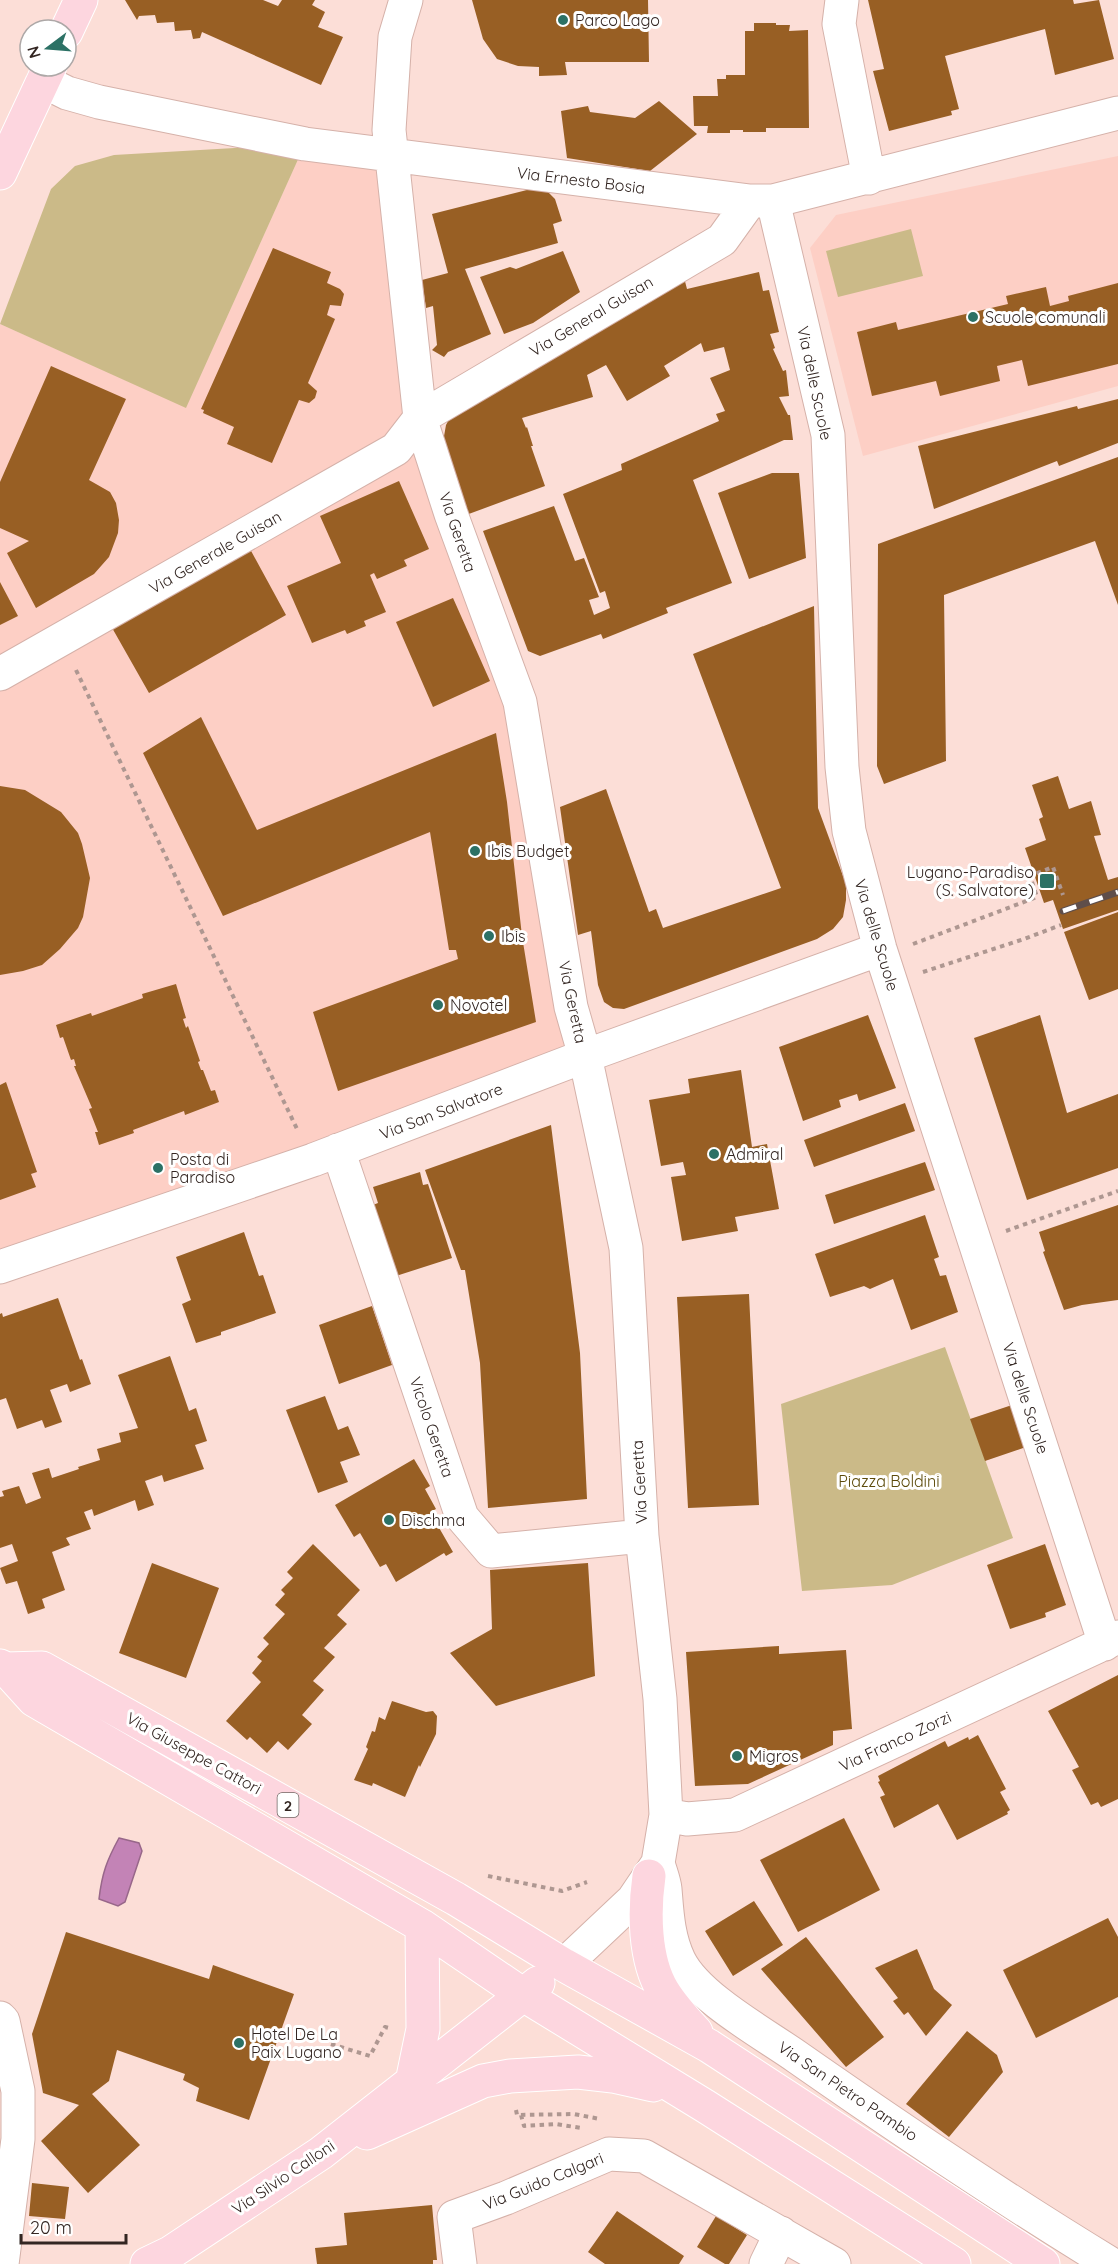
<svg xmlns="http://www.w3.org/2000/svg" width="1118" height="2264" font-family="Quicksand,sans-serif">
	<rect width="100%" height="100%" fill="#fcded7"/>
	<path fill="#fdcfc5" d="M305 144 392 156 420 418 520 702 585 1056 0 1267V324L186 407Z
		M1118 156V386L863 456 810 248 836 215Z"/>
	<path fill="#cbba88" d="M305 144 186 408 0 324 51 189 75 166 114 155Z
		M911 229 923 276 838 297 826 251Z
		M945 1347 1013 1538 892 1585 802 1591 781 1404Z"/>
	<path fill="#c383b6" stroke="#98678a" stroke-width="1.5" d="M119 1838 139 1843 142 1851 125 1902 118 1906 99 1899C102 1873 107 1860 119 1838Z"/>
	<path fill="#985f24" d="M125 0H263L278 6 282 0H315L312 5 325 12 318 27 343 37 321 85 202 32 200 38 193 39 191 30 175 31 174 22 157 23 155 15 139 16 137 20Z
		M472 0H648L649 62H565L567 75 539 76V67L518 66 497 59 483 39Z
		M868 0H1073L1074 4 1099 0 1114 59 1055 75 1045 29 945 56 959 109 951 111 952 115 889 131 873 71 884 69Z
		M754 23H776V25H790L789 31 808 30 809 128H766V132H743V130H730V133H707L708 126H694L693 96H718L717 79H726V75H745V31H754Z
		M659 101 697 134 650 171 567 158 561 111 588 106 590 112 635 118Z
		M535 188 546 190 555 199 562 221 553 224 558 243 465 269 491 334 448 352 444 357 432 350 437 345 433 306 426 308 422 280 448 273 432 214Z
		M273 248 331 272 327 283 340 289 344 294 341 306 330 305 327 315 335 319 308 383 317 391 315 398 309 403 299 400 272 463 227 444 234 427 203 413 204 410 201 409Z
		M563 251 580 292 533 323 504 334 480 277 510 267 516 269Z
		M682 270 687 289 759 272 763 291 769 290 779 332 770 334 775 348 773 349 783 371 786 370 789 396 779 397 788 415H790L793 440H784L693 480 732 583 666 608 668 613 603 639 601 634 540 656 528 651 483 531 554 506 575 561 584 558 599 597 589 600 594 615 610 608 605 591 600 593 563 494 622 470 621 464 719 421 716 414 725 411 710 378 730 370 724 347 704 352 701 343 664 366 670 376 627 401 606 365 587 375 593 397 522 418 526 428 527 427 533 446H531L545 486 466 515 443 442 446 425 453 412Z
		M1118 283V364L1028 386 1022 360 997 366 1000 381 940 396 936 381 872 396 857 332 896 322 898 330 1008 304 1006 296 1046 287 1050 306 1069 301 1068 296Z
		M51 366 126 399 89 480 110 492 116 503 119 520 118 533 109 557 94 574 36 608 7 553 29 541 0 528V482Z
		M1118 399V443L1059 466 1057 461 934 509 918 446 1077 406 1078 409Z
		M1118 457V605L1095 541 944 595 946 761 884 784 877 766 878 544Z
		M772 473H799L806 558 749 579 718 493Z
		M399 481 429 549 404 560 407 566 377 579 374 573 370 575 386 612 364 621 366 626 347 634 345 630 312 643 287 586 341 563 320 516Z
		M250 549 286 615 149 693 111 626Z
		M0 582 18 616 0 625Z
		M453 598 490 681 433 707 396 622Z
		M814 606 818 808 846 884V900L843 917 833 929 817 939 624 1009 613 1008 604 1002 598 985 591 931 578 935 560 807 606 789 649 912 656 909 663 928 781 888 693 654Z
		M201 717 257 830 496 733 507 802 522 936 536 1022 338 1091 313 1012 458 959 456 950H449L430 832 223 916 143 753Z
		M1058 776 1069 809 1091 801 1101 835 1094 836 1108 880 1118 877V910L1063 929 1053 900 1044 903 1025 848 1046 840 1039 819 1043 817 1032 785Z
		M0 786 25 790 61 812 78 833 82 844 90 878 83 917 78 928 60 949 42 965 23 971 0 975Z
		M1118 912V989L1089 1000 1064 932Z
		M176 984 186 1018 183 1019 186 1028 188 1026 200 1061 198 1062 201 1070H203L211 1091 215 1090 219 1102 185 1115 184 1111 133 1130 134 1133 99 1145 95 1132H98L89 1109 92 1108 74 1066H76L74 1059 71 1060 63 1037 60 1038 56 1025 91 1013 92 1016 143 998 142 994Z
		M868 1015 896 1088 859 1101 857 1094 839 1100 841 1107 803 1121 779 1047Z
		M1040 1015 1067 1113 1118 1094V1168L1027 1200 974 1038Z
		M741 1070 752 1147 767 1144 779 1209 735 1217 738 1231 682 1241 671 1177 686 1175 683 1162 661 1166 649 1100 690 1093 688 1079Z
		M6 1082 37 1172 31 1174 36 1187 0 1200V1085Z
		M905 1103 915 1131 814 1167 804 1140Z
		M551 1125 580 1353 587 1499 488 1508 480 1363 465 1270H461L425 1170Z
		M925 1162 935 1190 834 1224 825 1195Z
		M420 1172 423 1185 428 1184 452 1258 396 1276 373 1205 378 1203 373 1187Z
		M1118 1205V1300L1082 1305 1064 1310 1043 1252 1045 1251 1039 1232Z
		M925 1215 939 1257 934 1259 940 1276 946 1275 958 1312 911 1330 893 1279 870 1289 864 1286 830 1297 815 1254Z
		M244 1232 259 1276 263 1275 276 1313 221 1332V1335L196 1343 182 1304 191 1300 176 1257Z
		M749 1294 759 1505 688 1508 677 1297Z
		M58 1298 80 1360 82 1359 91 1384 70 1392 67 1384 50 1390 62 1422 45 1428 42 1420 17 1429 6 1398 0 1400V1314L2 1313 3 1317Z
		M372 1306 392 1365 339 1384 319 1325Z
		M170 1356 189 1411 196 1408 207 1441 195 1445 204 1469 164 1482 162 1475 145 1481 154 1505 138 1511 135 1500 94 1516 92 1509 84 1512 91 1529 66 1538 70 1545 52 1552 65 1590 42 1599 45 1608 28 1614 17 1581 6 1584 0 1568 18 1561 12 1544 0 1548V1497L4 1496 2 1491 19 1486 26 1504 41 1498 32 1473 49 1468 52 1478 79 1469 78 1467 100 1460 97 1449 121 1442 119 1433 138 1428 118 1375Z
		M325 1396 338 1430 348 1426 360 1455 340 1462 348 1482 318 1493 286 1410Z
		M1012 1405 1026 1447 985 1461 970 1419Z
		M414 1459 430 1486 425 1489 436 1509 430 1512 453 1552 446 1556 444 1553 396 1582 386 1564 380 1567 360 1533 354 1537 335 1505Z
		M313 1544 360 1590 337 1615 347 1624 324 1648 335 1657 313 1681 324 1690 302 1715 312 1724 288 1750 278 1741 267 1753 250 1737 247 1740 226 1721 261 1682 252 1673 262 1661 257 1657 269 1644 263 1638 285 1614 275 1605 285 1594 281 1590 293 1578 287 1572Z
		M1045 1544 1066 1605 1045 1613 1046 1617 1010 1629 987 1565Z
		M152 1563 219 1588 186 1678 119 1653Z
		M588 1563 595 1676 496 1706 450 1653 492 1629 490 1570Z
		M779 1646V1654L846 1650 852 1729 833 1731V1745L748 1784 695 1786 686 1652Z
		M1118 1675V1799L1101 1807 1098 1802 1091 1805 1072 1770 1079 1767 1048 1711Z
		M392 1701 426 1712 433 1711 437 1716 436 1734 420 1767 419 1765 405 1797 373 1783 372 1786 354 1780 368 1749 366 1747 372 1731 375 1732 379 1717 385 1720Z
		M978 1735 1006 1789 1000 1792 1010 1810 1007 1812 1008 1814 957 1840 938 1804 894 1828 880 1797 885 1795 878 1782 880 1781 878 1776 945 1741 948 1747 968 1737 969 1740Z
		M844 1818 880 1890 798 1932 760 1860Z
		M754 1901 783 1945 733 1976 705 1931Z
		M1108 1918 1118 1937V1997L1036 2038 1003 1970Z
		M66 1932 209 1979 213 1965 294 1994 249 2120 196 2101 199 2088 183 2080 185 2074 117 2050 109 2081 92 2094 140 2145 88 2193 41 2141 79 2105 43 2093 32 2034Z
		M806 1937 884 2037 846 2067 761 1969Z
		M917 1949 934 1989 952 2005 926 2036 908 2012 904 2015 893 2001 898 1998 875 1968Z
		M967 2031 997 2055 1003 2072 949 2137 906 2104Z
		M32 2183 69 2187 65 2219 29 2216Z
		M432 2205 437 2260H433V2264H317L315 2248 347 2245 344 2213Z
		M617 2211 684 2256 679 2264H605L588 2252Z
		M716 2216 747 2235 729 2264H725L697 2247Z"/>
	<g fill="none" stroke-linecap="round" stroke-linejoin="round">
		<g stroke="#d5b1a9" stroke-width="35">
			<path id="minor" d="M406 0 395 37 389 130 420 418 451 514 520 702 571 1007 585 1056 626 1248 642 1536 660 1699 666 1815 658 1863 633 1900 564 1965
				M842 0 839 24 869 178
				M43 81 67 93 99 102 305 144 750 201H773L1118 113
				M773 201 828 435 842 767 849 831 880 949 1105 1644
				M0 674 396 449 420 418 722 240 750 201
				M338 1150 462 1517 491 1551 642 1536
				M0 1267 313 1160 585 1056 880 949
				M666 1815 687 1819 735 1815 1118 1637
				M658 1863C660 1871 664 1880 665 1889 667 1913 668 1937 679 1960 697 1997 763 2033 797 2057 900 2129 1004 2199 1111 2264
				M0 2018 3 2021 18 2091V2139L2 2264
				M460 2264 454 2217 506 2198 609 2154 644 2156 834 2264
				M766 2264 781 2233"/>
		</g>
		<g stroke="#fff" stroke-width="35">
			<path id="major" d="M66 32 81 0
				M0 173 50 66
				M0 1666 6 1669 34 1700 422 1926 522 1994 705 2106 954 2264
				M6 1669 42 1668 456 1899 564 1965 709 2046 1043 2264
				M649 1876C644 1911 644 1959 663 1991 672 2006 684 2019 696 2032
				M412 2082 423 2029 422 1926
				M367 2133 483 2081 510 2076 578 2072 613 2076 653 2085
				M147 2264 170 2253 321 2153 538 1983"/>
		</g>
		<path stroke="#ae9791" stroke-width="4" stroke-dasharray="4.5 4.5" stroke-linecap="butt" d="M76 670 298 1131
			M913 944 1037 897 1030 876 1053 867 1063 895
			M923 972 1024 939 1061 925
			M1006 1231 1118 1191
			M488 1876 562 1891 587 1882
			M331 2044 370 2056 385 2027 389 2028
			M516 2110 517 2115 574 2114 600 2119
			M521 2115 524 2126 556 2124 581 2128"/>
		<use href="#minor" stroke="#fff" stroke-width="33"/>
		<use href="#major" stroke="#fdd6df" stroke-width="33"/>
		<g stroke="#5f4e4a" stroke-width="7">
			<path id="rail" d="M1063 911 1118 892"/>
		</g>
		<use href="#rail" stroke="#fff" stroke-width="4.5" stroke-dasharray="14" stroke-linecap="butt"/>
	</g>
	<g fill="#2c7165" stroke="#fff" stroke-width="2">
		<circle cx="563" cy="20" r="6"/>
		<circle cx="973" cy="317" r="6"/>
		<circle cx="475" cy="851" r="6"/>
		<rect x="1039" y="873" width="16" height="16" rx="3"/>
		<circle cx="489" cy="936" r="6"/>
		<circle cx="438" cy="1005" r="6"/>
		<circle cx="714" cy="1154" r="6"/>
		<circle cx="158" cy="1168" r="6"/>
		<circle cx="389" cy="1520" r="6"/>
		<circle cx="737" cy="1756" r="6"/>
		<circle cx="239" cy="2043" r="6"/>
	</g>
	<g text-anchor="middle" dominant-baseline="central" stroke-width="6" stroke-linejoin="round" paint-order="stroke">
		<rect fill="#fff" stroke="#706764" stroke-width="1.5" x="277.5" y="1793" width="21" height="24" rx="4.5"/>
		<g font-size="15" font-weight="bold" fill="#332622">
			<text x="288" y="1805">2</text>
		</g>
		<g font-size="16" fill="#332622" stroke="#fff" text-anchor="start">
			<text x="575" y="20">Parco Lago</text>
			<text x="985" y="317">Scuole comunali</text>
			<text x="487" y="851">Ibis Budget</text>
			<text x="1034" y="872" text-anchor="end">Lugano-Paradiso<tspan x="1034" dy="18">(S. Salvatore)</tspan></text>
			<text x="501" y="936">Ibis</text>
			<text x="450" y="1005">Novotel</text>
			<text x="726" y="1154">Admiral</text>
			<text x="170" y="1159">Posta di<tspan x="170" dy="18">Paradiso</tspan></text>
			<text x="401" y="1520">Dischma</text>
			<text x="749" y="1756">Migros</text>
			<text x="251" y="2034">Hotel De La<tspan x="251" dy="18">Paix Lugano</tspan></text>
		</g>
		<g font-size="16" fill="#332622" stroke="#fff">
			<text transform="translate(581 180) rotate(7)">Via Ernesto Bosia</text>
			<text transform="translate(591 316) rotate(-31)">Via General Guisan</text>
			<text transform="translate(815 383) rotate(78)">Via delle Scuole</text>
			<text transform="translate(458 532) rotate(71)">Via Geretta</text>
			<text transform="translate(215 552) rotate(-30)">Via Generale Guisan</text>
			<text transform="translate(877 935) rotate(73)">Via delle Scuole</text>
			<text transform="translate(573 1002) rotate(78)">Via Geretta</text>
			<text transform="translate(441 1111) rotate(-21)">Via San Salvatore</text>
			<text transform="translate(1026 1398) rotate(72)">Via delle Scuole</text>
			<text transform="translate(432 1427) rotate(71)">Vicolo Geretta</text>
			<text transform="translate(639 1482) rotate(-93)">Via Geretta</text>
			<text transform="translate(895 1741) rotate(-25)">Via Franco Zorzi</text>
			<text transform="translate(194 1753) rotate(29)">Via Giuseppe Cattori</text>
			<text transform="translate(848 2091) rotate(34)">Via San Pietro Pambio</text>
			<text transform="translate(283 2177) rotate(-34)">Via Silvio Calloni</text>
			<text transform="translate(543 2181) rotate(-22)">Via Guido Calgari</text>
		</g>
		<g font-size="16" fill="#5c4a0a" stroke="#fff">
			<text x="889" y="1481">Piazza Boldini</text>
		</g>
	</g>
	<g transform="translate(48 48) rotate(254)"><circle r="28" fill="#ffffff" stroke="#ada8a7" stroke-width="1.5"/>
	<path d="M0-4.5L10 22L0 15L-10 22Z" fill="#2c7165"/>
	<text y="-9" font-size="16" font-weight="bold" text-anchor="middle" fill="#332622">N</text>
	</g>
	<path d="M21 2234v9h105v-9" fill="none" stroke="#332622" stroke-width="3"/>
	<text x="30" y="2234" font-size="18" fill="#332622" stroke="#ffffff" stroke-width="4.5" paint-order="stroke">20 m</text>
</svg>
